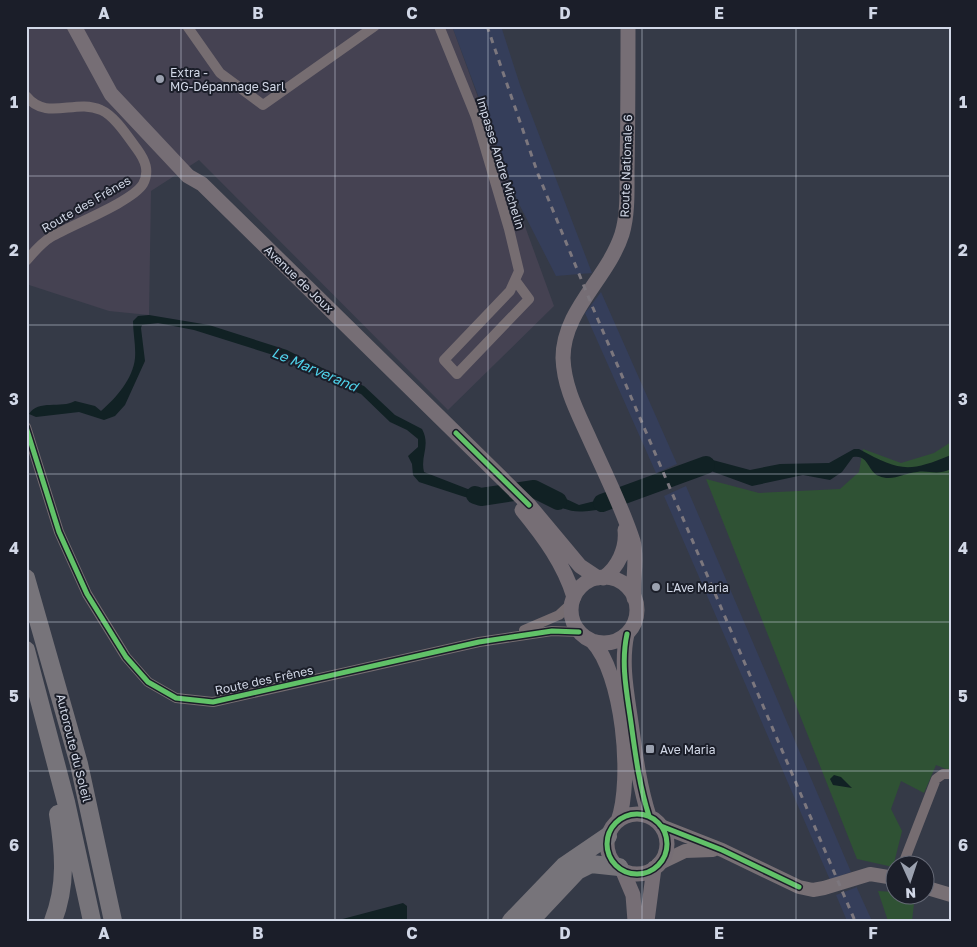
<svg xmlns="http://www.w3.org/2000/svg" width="977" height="947" font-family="'Golos Text',sans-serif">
	<rect width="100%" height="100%" fill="#353a47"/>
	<path fill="#454252" d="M26 26H452L554 306 448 410 199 160 151 191 149 315 109 311 26 284Z"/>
	<path fill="#353e5a" d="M452 26H501L520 85 592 273 556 276 518 202Z
		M601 292 677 464 656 473 585 313Z
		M686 486 851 872 830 880 664 496Z
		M857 887V888L872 921H847L836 895Z"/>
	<path fill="#2f5234" d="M951 442V771L936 765 924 793 901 781 891 809 902 831 893 867 857 859 706 479 759 493 840 489 859 472 863 449 901 463 934 453Z
		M878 891 894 892V894L915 895 912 921H888Z"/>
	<path fill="#112124" d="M149 315 209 325 287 350 336 375 364 386 395 415 422 429C431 446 420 455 424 472L478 493 491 487 503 500 502 503 465 497 419 482 413 475 412 464 408 456 418 447V439L407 430 390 422 361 394 328 381 289 360 194 330 158 323 142 325 141 328 145 361 125 405 115 416 104 420 79 412 36 417 29 414C38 399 61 409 75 401L95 406 101 411C116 398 133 379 135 358 136 346 133 333 133 321L138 316Z
		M854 449H859C899 471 908 473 951 455V469C936 476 930 470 917 472 904 473 892 482 879 476 867 471 869 454 853 457L842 472 830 480 803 475 752 486 711 471H698L686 475 682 466 709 459 750 470 780 464 829 463Z
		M653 479 656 488 628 502 623 491Z
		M538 490H547L579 505 607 498 611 508C573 513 574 515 540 497L537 494Z
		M834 775 841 777 852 788 833 785 830 779Z
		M403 903 407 906V921H335Z"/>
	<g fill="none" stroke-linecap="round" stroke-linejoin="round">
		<path stroke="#112124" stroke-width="18" d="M475 495 481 497 534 489 558 501
			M602 503 706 465"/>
		<path stroke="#766d71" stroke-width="10" d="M187 26 220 73 263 105 375 26
			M439 26 476 117 509 229 519 271 510 291 444 360 457 374 529 299 515 280
			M26 96C47 122 75 98 101 110 115 116 128 137 137 149 145 160 150 171 143 184 132 202 71 225 51 237 41 243 34 252 26 261
			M26 427 59 532 87 594 126 657 148 682 176 698 213 702 479 642 552 631 579 632
			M524 630 559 615 572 603
			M903 864 936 779 943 774H951"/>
		<path stroke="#787075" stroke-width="14" d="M661 826 722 850 799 887 813 890 824 888 870 874 894 878
			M658 864 685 851 713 850
			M924 887 951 895"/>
		<path stroke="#766e75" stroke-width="15" d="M74 26 111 94 188 176 202 184 529 505 580 566 598 578
			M628 26C628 74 628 122 627 170 627 190 628 214 622 234 608 278 563 310 563 358 564 388 578 413 590 440 605 473 622 507 633 541 638 560 632 579 634 598
			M522 510C544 537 564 564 574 597
			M571 610a33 33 0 1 1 66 0a33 33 0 1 1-66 0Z
			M603 578C618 568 627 548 625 530
			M627 634C620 666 628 698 632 730 636 759 640 788 649 816
			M592 641C623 673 633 780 618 821
			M607 844a30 30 0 1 1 60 0a30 30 0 1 1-60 0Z
			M622 869 633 895 635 921
			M647 921 654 868"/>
		<path stroke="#77747a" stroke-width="18" d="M26 578 79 764 113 921
			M26 650 66 802 92 921
			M53 921C67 885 64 852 58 814
			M511 921 564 866 608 836
			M530 921 577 871 591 864 619 867"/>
		<path stroke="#7c777e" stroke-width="3" stroke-dasharray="6 6" stroke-linecap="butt" d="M487 26 538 174 593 308 855 921"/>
		<g stroke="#1b1e29" stroke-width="8">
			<path id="cycleway" d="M26 427 59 532 87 594 126 657 148 682 176 698 213 702 479 642 552 631 579 632
				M456 433 529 505
				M627 634C620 666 628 698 632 730 636 759 640 788 649 816
				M607 844a30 30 0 1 1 60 0a30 30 0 1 1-60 0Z
				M661 826 722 850 799 887"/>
		</g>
		<use href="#cycleway" stroke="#61c268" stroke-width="5"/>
	</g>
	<path fill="none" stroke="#d2d8e7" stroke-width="1" stroke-opacity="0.55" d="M181 26V921M335 26V921M488 26V921M642 26V921M796 26V921M26 176H951M26 325H951M26 474H951M26 622H951M26 771H951"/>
	<g fill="#9ba1af" stroke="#1b1e29" stroke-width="2">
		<circle cx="160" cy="79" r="5"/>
		<circle cx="656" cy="587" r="5"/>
		<rect x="645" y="744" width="10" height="10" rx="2.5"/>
	</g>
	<g text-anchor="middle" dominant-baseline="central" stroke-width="4" stroke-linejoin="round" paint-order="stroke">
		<g font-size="12" fill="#d2d8e7" stroke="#1b1e29" text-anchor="start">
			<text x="170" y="72">Extra -<tspan x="170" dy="14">MG-Dépannage Sarl</tspan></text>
			<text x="666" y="587">L'Ave Maria</text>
			<text x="660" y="749">Ave Maria</text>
		</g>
		<g font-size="12" fill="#d2d8e7" stroke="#1b1e29">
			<text transform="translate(501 163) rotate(73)">Impasse Andre Michelin</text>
			<text transform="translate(626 166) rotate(-88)">Route Nationale 6</text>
			<text transform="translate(86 204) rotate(-30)">Route des Frênes</text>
			<text transform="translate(299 279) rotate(44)">Avenue de Joux</text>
			<text transform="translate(264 680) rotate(-12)">Route des Frênes</text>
			<text transform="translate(74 748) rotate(76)">Autoroute du Soleil</text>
		</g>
		<g font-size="14" font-style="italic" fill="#50d4ec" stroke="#1b1e29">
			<text transform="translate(315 369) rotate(23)">Le Marverand</text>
		</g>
	</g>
	<rect width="977" height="947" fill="none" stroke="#1b1e29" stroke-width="55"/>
	<g transform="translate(910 880) rotate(177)"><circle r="24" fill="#1b1e29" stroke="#646875"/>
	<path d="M0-4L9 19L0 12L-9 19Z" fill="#9ba1af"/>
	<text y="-8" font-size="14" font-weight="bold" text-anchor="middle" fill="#d2d8e7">N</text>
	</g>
	<rect x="28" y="28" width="922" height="892" fill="none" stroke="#d2d8e7" stroke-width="2"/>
	<g font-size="16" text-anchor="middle" font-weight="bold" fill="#d2d8e7">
		<text x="104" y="19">A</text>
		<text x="258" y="19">B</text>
		<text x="412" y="19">C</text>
		<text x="565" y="19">D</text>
		<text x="719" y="19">E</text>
		<text x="873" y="19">F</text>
		<text x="14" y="108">1</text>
		<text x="963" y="108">1</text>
		<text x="14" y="256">2</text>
		<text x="963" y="256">2</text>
		<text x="14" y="405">3</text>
		<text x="963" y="405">3</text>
		<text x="14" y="554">4</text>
		<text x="963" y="554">4</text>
		<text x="14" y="702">5</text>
		<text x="963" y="702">5</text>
		<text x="14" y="851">6</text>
		<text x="963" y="851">6</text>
		<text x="104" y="939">A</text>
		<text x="258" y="939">B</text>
		<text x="412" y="939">C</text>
		<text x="565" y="939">D</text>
		<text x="719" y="939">E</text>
		<text x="873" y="939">F</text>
	</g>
</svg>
